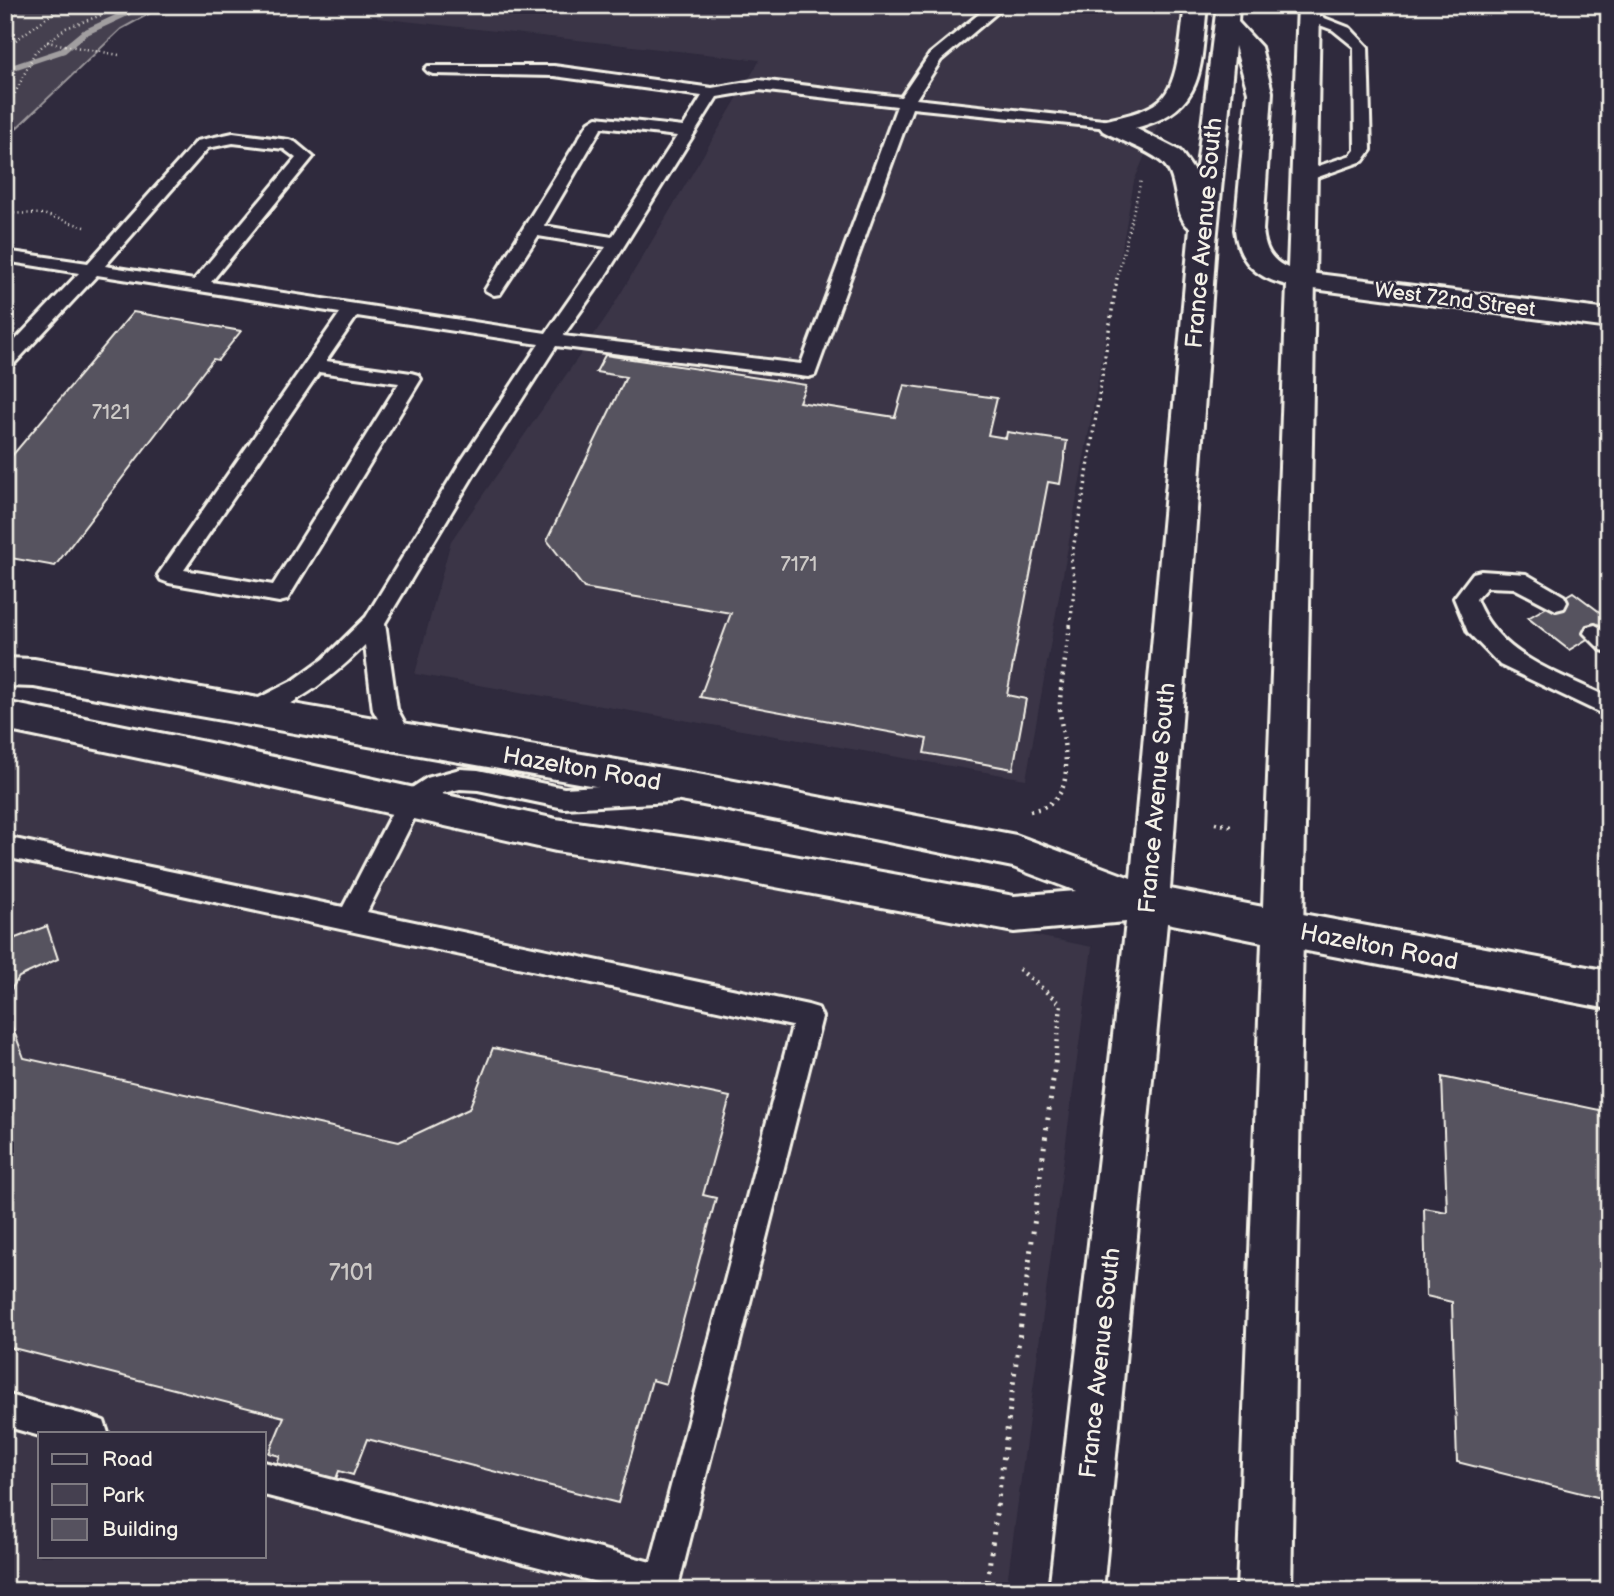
<svg xmlns="http://www.w3.org/2000/svg" width="1614" height="1596" font-family="'Balsamiq Sans',sans-serif">
	<rect width="100%" height="100%" fill="#2f2a3d"/>
	<filter id="ink" filterUnits="userSpaceOnUse"><feTurbulence type="fractalNoise" baseFrequency=".0143" numOctaves="2"/><feDisplacementMap in="SourceGraphic" scale="14" xChannelSelector="R" yChannelSelector="G"/><feConvolveMatrix kernelMatrix="1 2 1 2 8 2 1 2 1" color-interpolation-filters="sRGB"/></filter>
	<g filter="url(#ink)">
		<path fill="#3b3647" fill-rule="evenodd" d="M379 5H1185L1171 94 1134 181 1026 779 415 674 451 541 609 313 760 60 377 18Z
			M5 730 1092 947 1006 1591H5ZM40 1433H264V1556H40Z"/>
		<path fill="#454050" stroke="#9c989c" stroke-width="2" d="M27 5H165L121 29 5 139V17Z"/>
		<g fill="none" stroke-linecap="round" stroke-linejoin="round">
			<path fill="#a19ea0" fill-rule="evenodd" d="M130 5H139L130 15 87 35 65 53 5 73V67L59 49 81 31 124 11Z"/>
		</g>
		<path fill="#56525f" stroke="#f4f1e8" stroke-width="2" d="M133 312 241 331 218 360 213 359 55 566 5 557V464Z
			M605 355 806 385 799 402 895 417 904 385 997 398 988 435 1006 438 1007 432 1067 441 1060 484 1048 482 1007 695 1026 699 1013 769 924 753 927 739 700 697 731 613 584 588 547 540 626 377 596 372Z
			M1573 592 1609 619V626L1569 650 1528 618Z
			M47 926 58 959 19 977 5 999V942Z
			M5 1018H9L24 1058 399 1142 469 1109 493 1048 730 1097 703 1195 716 1198 666 1384 652 1380 618 1503 367 1439 353 1475 339 1471 334 1484 275 1469 280 1456 269 1453 284 1417 5 1346Z
			M1442 1077 1609 1112V1500L1457 1462 1452 1302 1426 1296 1424 1208 1447 1212Z"/>
		<g fill="none" stroke-linecap="round" stroke-linejoin="round">
			<g stroke="#f4f1e8" stroke-width="6">
				<path id="lane" d="M990 5H1006L941 60 916 99 1112 121 1118 123 1120 126 1118 129 912 108 815 375 808 377 556 346 476 471 385 623 397 709 412 736 408 743 400 745 392 743 373 710 365 645C334 676 298 705 255 719L247 716 243 710 247 704 294 680 323 659 366 617 460 463 539 344 357 316 326 361 411 373 418 375 421 379 287 600 279 602 169 583 161 580 158 575 340 313 97 275 12 366 5 368V351L79 273 5 261V251L88 263 197 141 233 133 289 140 295 142 313 157 211 282 546 333 606 247 538 236 500 294 494 295 485 290 589 122 597 117 683 127 702 96 554 76 433 74 428 72 425 69 428 66H554L712 88 759 80 901 97 930 54ZM759 90 897 106 801 364 563 336 604 278 717 97ZM602 127 677 136 612 237 544 226ZM233 143 284 149 296 158 194 280 105 266 208 148ZM319 372 399 383 273 585 184 570Z
					M1309 12 1350 28 1368 47 1371 150 1363 161 1304 182 1298 181 1296 177 1298 173 1351 155 1355 150 1354 47 1333 30 1304 19 1302 16Z
					M1481 571 1526 574 1564 596 1567 602 1564 608 1556 610 1514 588 1487 587 1476 599C1499 657 1557 672 1609 698V717L1500 665 1468 632 1454 598 1473 573Z
					M1595 625 1609 632V652L1601 650 1584 633 1587 627Z
					M460 769 478 770 564 788 671 782 680 785 683 792 680 799 671 802 564 808 478 790 460 789 443 793 419 809 367 912 808 1005 818 1008 822 1017 677 1591H631L264 1495V1462L651 1562 792 1026 5 857V837L343 907 401 795 427 778Z
					M5 1394 92 1417 104 1421 108 1433H40V1436L5 1426Z"/>
			</g>
			<g stroke="#f4f1e8" stroke-width="6">
				<path id="street" d="M1301 272 1609 310V328L1291 286 1287 280 1291 274Z
					M1281 910 1609 971V1009L1281 946 1266 941 1260 928 1266 915Z"/>
			</g>
			<g stroke="#f4f1e8" stroke-width="6">
				<path id="secondary" d="M1185 5H1207C1200 67 1207 110 1135 128L1180 151 1196 174 1217 5H1239L1238 22 1261 47 1272 92 1263 230C1265 249 1270 260 1288 268L1298 5H1320L1291 1591H1237L1262 942 1167 923 1103 1591H1049L1126 922 1014 932 722 877 556 851 210 773 5 730V702L210 743 556 819 722 843 1014 896 1076 891 1013 867 703 805 34 687 5 686V658L34 659 703 775 1016 835 1131 878 1190 228C1172 215 1180 179 1163 163 1151 151 1119 140 1103 131L1099 126 1103 121C1122 116 1145 113 1160 100 1180 84 1181 30 1185 5ZM1235 46 1248 92 1235 230C1239 262 1256 278 1287 285L1263 907 1170 889 1216 242Z"/>
			</g>
			<path stroke="#f4f1e8" stroke-width="2.5" stroke-dasharray="1 3.5" stroke-linecap="butt" d="M47 42 119 55
				M5 48 64 5
				M5 114 35 52 66 28 129 5
				M5 213 43 214 85 227
				M1117 279 1141 180"/>
			<path stroke="#f4f1e8" stroke-width="3.5" stroke-dasharray="2 4.5" stroke-linecap="butt" d="M1070 626 1075 583 1071 559 1085 487 1117 278"/>
			<path stroke="#f4f1e8" stroke-width="4.5" stroke-dasharray="2 5" stroke-linecap="butt" d="M1030 811C1088 800 1058 740 1060 700 1062 675 1067 650 1070 625
				M1215 823 1231 826
				M1019 969 1061 1004 1056 1058"/>
			<path stroke="#f4f1e8" stroke-width="5" stroke-dasharray="2.5 7" stroke-linecap="butt" d="M986 1591 1056 1057"/>
			<use href="#lane" fill="#2f2a3d" fill-rule="evenodd"/>
			<use href="#street" fill="#2f2a3d" fill-rule="evenodd"/>
			<use href="#secondary" fill="#2f2a3d" fill-rule="evenodd"/>
		</g>
	</g>
	<g text-anchor="middle" dominant-baseline="central" stroke-width="5" stroke-linejoin="round" paint-order="stroke">
		<g font-size="21" fill="#f4f1e8" stroke="#2f2a3d">
			<text transform="translate(1455 300) rotate(7)">West 72nd Street</text>
		</g>
		<g font-size="21" fill="#ccc9c6">
			<text x="111" y="412">7121</text>
			<text x="799" y="564">7171</text>
		</g>
		<g font-size="24" fill="#f4f1e8" stroke="#2f2a3d">
			<text transform="translate(1204 233) rotate(-85)">France Avenue South</text>
			<text transform="translate(582 769) rotate(10)">Hazelton Road</text>
			<text transform="translate(1157 798) rotate(-85)">France Avenue South</text>
			<text transform="translate(1379 947) rotate(11)">Hazelton Road</text>
			<text transform="translate(1100 1363) rotate(-84)">France Avenue South</text>
		</g>
		<g font-size="24" fill="#ccc9c6">
			<text x="351" y="1272">7101</text>
		</g>
	</g>
	<rect width="1614" height="1596" fill="none" stroke="#2f2a3d" stroke-width="28"/>
	<rect x="14" y="14" width="1586" height="1568" fill="none" stroke="#f4f1e8" stroke-width="2.5" filter="url(#ink)"/>
	<rect x="38" y="1432" width="228" height="126" fill="#2f2a3d" stroke="#7e7a81" stroke-width="2"/>
	<rect x="52" y="1454" width="35" height="10" fill="#2f2a3d" stroke="#7e7a81" stroke-width="2"/>
	<text x="102" y="1466" font-size="21" fill="#f4f1e8">Road</text>
	<rect x="52" y="1484" width="35" height="21" fill="#454050" stroke="#7e7a81" stroke-width="2"/>
	<text x="102" y="1502" font-size="21" fill="#f4f1e8">Park</text>
	<rect x="52" y="1519" width="35" height="21" fill="#56525f" stroke="#7e7a81" stroke-width="2"/>
	<text x="102" y="1536" font-size="21" fill="#f4f1e8">Building</text>
</svg>
